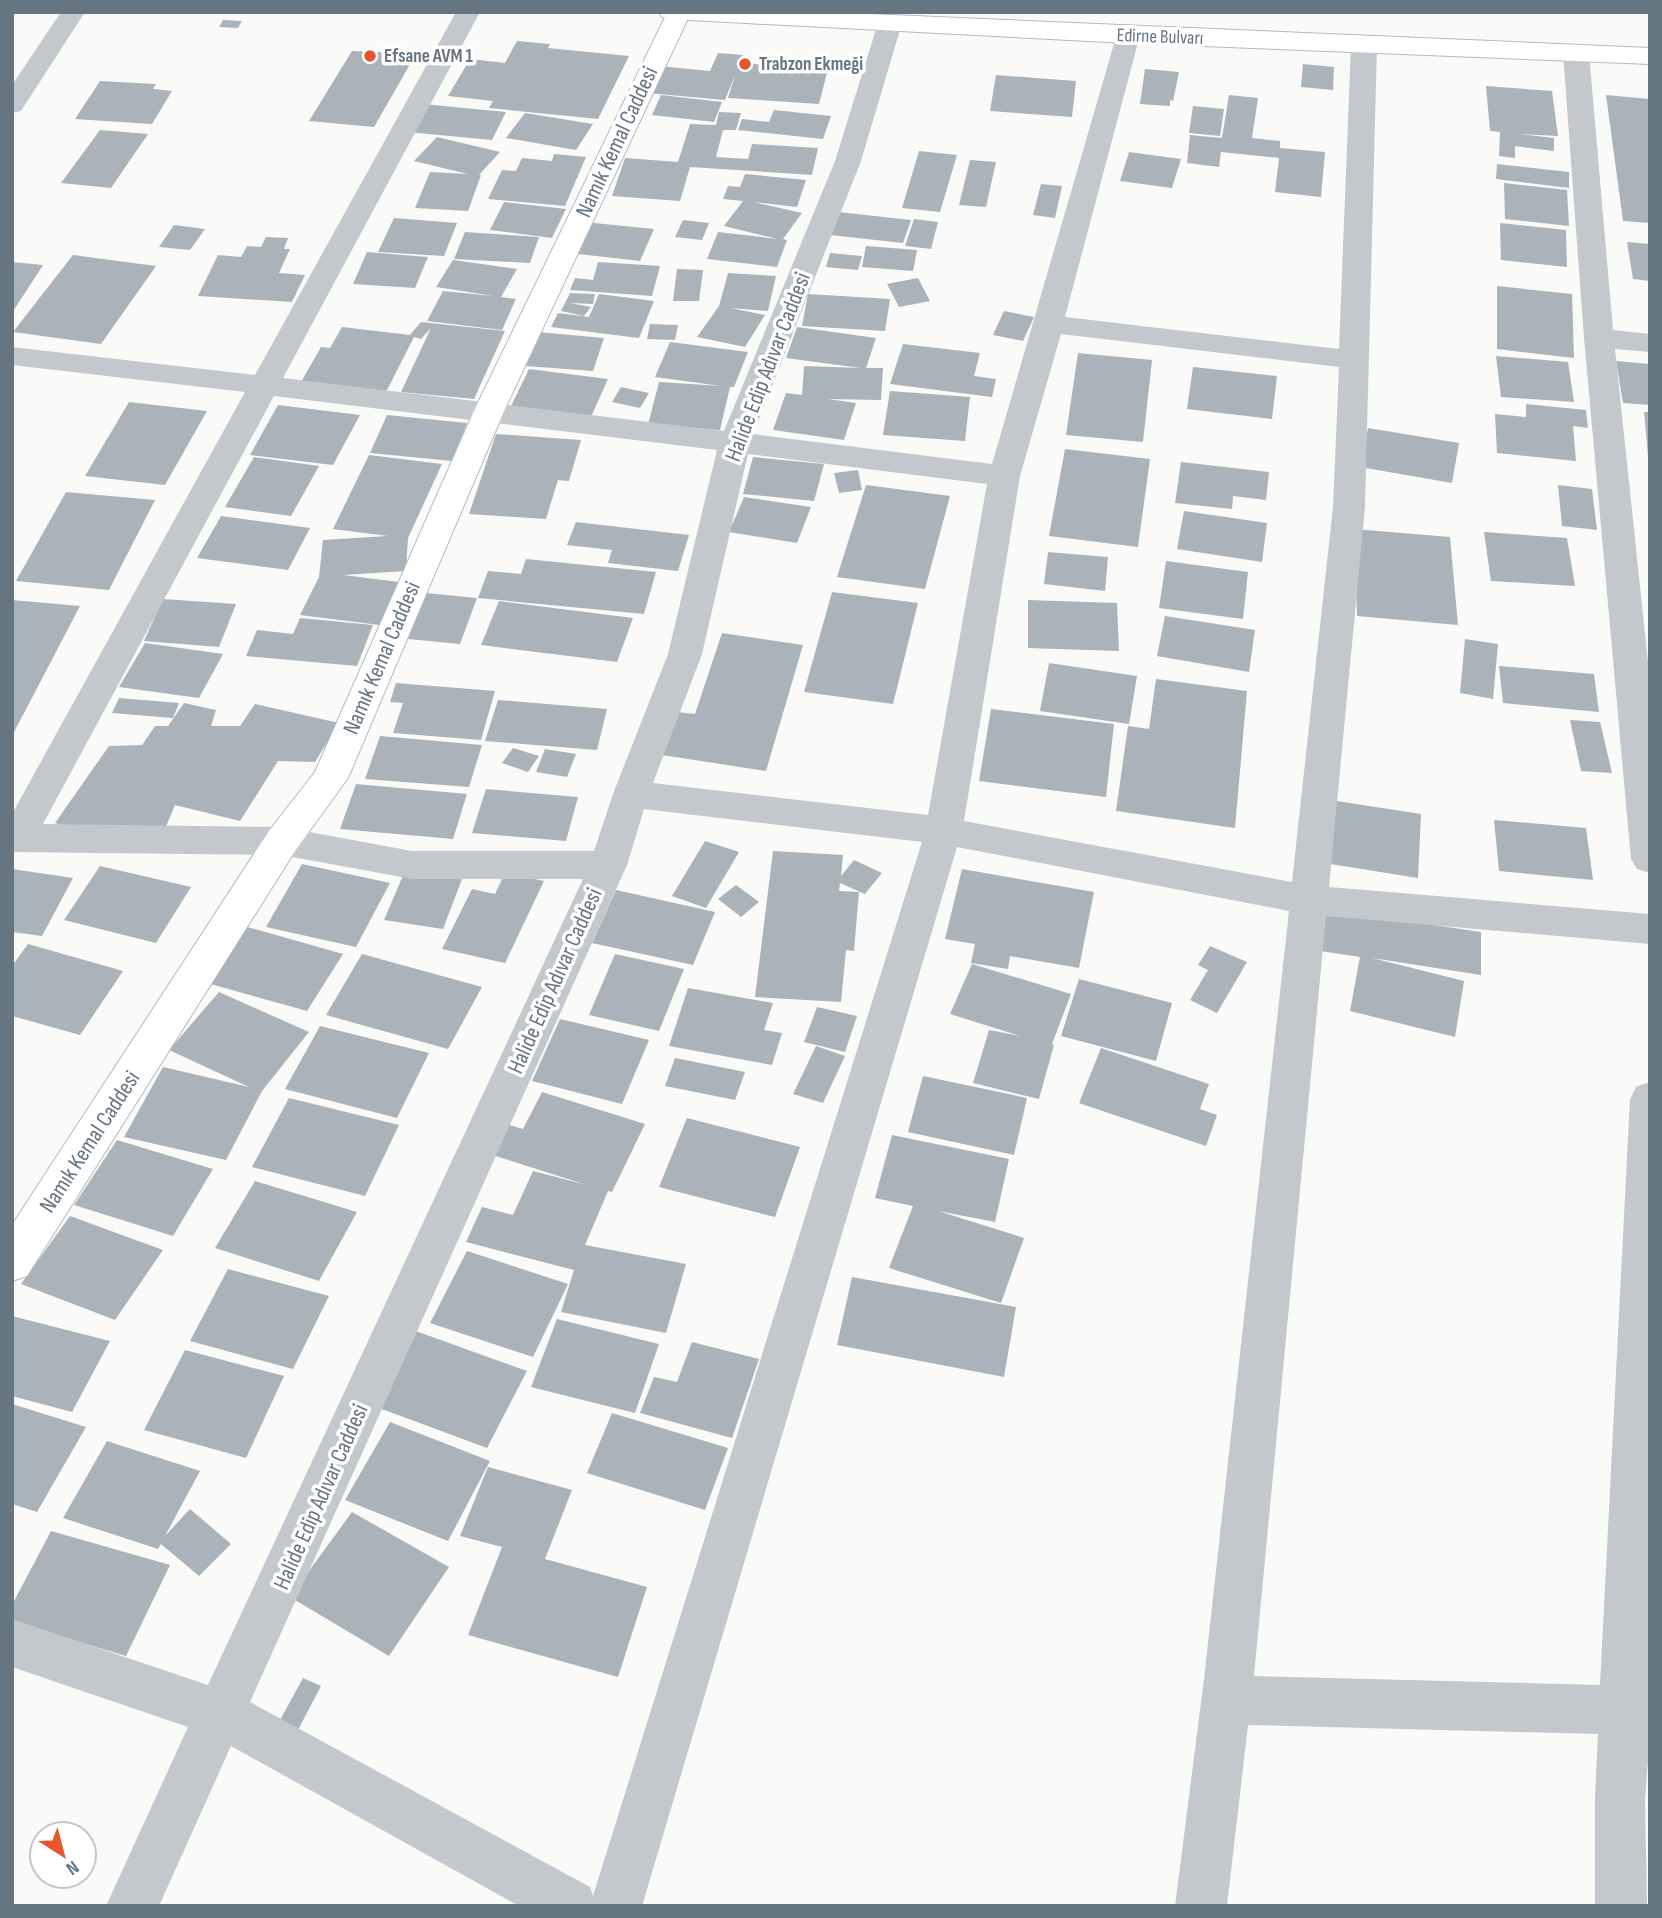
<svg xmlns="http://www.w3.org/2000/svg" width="1662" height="1918" font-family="'Sofia Sans Condensed',sans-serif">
	<rect width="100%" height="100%" fill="#fafaf8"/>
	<path fill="#aab3b9" d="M223 20 242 21 238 28 219 27Z
		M517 41 550 44 548 48 629 56 598 119 489 108 493 101 448 96 470 59 505 63Z
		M352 51 402 53 412 61 374 127 309 121Z
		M718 53 743 55 739 63 828 69 819 104 728 98 735 75 725 100 647 93 659 66 710 71Z
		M1303 64 1334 67 1333 90 1301 87Z
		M1145 69 1179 72 1173 101 1170 100V106L1140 104Z
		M996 75 1076 81 1072 117 990 111Z
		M100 81 156 84 153 89 172 91 152 124 75 119Z
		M1486 86 1552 91 1558 136 1519 134 1554 138V151L1515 146V158L1499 156 1500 132 1490 131Z
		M661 95 722 102 714 122 652 115Z
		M1229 95 1258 98 1252 138 1280 141V148L1325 152 1321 197 1275 192 1279 158 1221 152 1219 167 1187 163 1190 135 1222 138Z
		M1606 95 1650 99V223L1623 221Z
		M423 104 506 112 492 140 407 132Z
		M1193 106 1224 109 1220 136 1189 133Z
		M774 110 831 116 823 139 738 130 742 119 769 122Z
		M719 112 741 113 736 130H723L716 157 748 159 752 144 818 148 812 175 690 167 680 201 612 196 625 158 678 162 690 124 716 125Z
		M525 113 593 124 576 150 506 138Z
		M100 130 148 134 111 188 61 183Z
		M437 137 500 152 479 175H481L468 211 415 208 430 172 468 174 414 161Z
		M919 151 957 155 940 212 902 208Z
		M1129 152 1181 159 1172 188 1120 181Z
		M554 154 586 157 565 206 488 199 502 170 516 171 522 158 552 161Z
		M970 160 996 162 986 207 959 205Z
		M1497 164 1569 172V188L1496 179Z
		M745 174 806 180 797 207 753 202 802 213 783 239 787 240 777 267 707 259 718 232 778 239 724 226 743 201 723 199 728 186 740 187Z
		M1504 183 1567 190 1569 226 1505 219Z
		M1041 184 1062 186 1055 218 1033 215Z
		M504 202 566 209 552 238 490 230Z
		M838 212 911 220 903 243 830 235Z
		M394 218 457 223 444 256 378 252Z
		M914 219 938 222 931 249 905 246Z
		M683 220 709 223 702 240 675 237Z
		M584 222 654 229 640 261 570 253Z
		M1500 223 1566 230 1567 267 1501 260Z
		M174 225 205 229 190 250 159 247Z
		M465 232 539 237 530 263 454 259Z
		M266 237 288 238 284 249H290L279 273 305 275 292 302 198 296 218 255 241 257 247 246 261 247Z
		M1627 242 1650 244V281L1633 279Z
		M866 246 917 250 913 271 862 267Z
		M367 252 428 257 415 288 353 284Z
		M830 253 862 256 858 270 826 267Z
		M73 255 156 266 101 344 13 332Z
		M453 260 517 269 501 297 516 299 502 330 427 321 443 291 494 296 436 287Z
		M12 262 43 265 12 313Z
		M598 262 660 266 652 296 570 290 575 278 593 280Z
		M677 269 703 270 699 301H673Z
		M728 273 776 276 768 311 730 308 765 315 745 347 697 337 719 306Z
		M918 278 930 301 899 307 887 284Z
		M1497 286 1572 294 1574 358 1497 349Z
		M570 293 595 294 593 304 570 303 591 307 584 316 561 311Z
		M599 294 654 301 639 338 551 327 558 313 589 317Z
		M808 294 890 299 885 331 802 326Z
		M1004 311 1034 317 1023 341 993 335Z
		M421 322 505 331 474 399 401 392 431 328 421 339 414 337 386 392 301 382 321 347 330 348 342 327 410 335Z
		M650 324 678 325 675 340 647 339Z
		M797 327 876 338 866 368H883L881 400 828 399 856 403 844 440 773 430 786 393 802 395 804 366 861 368 786 358Z
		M538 332 604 338 593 371 526 366Z
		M670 342 748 352 734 387H730L720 430 648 425 659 382 721 386 655 377Z
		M903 344 980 353 974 376 996 379 992 397 890 384Z
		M1078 353 1152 360 1143 442 1066 435Z
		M1496 356 1568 362 1574 402 1501 397Z
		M1616 361 1650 364V405L1623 403Z
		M1193 367 1277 376 1272 419 1187 409Z
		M529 369 608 379 590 419 510 408Z
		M621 387 649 393 640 408 612 402Z
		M890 391 970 397 965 441 883 435Z
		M129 402 207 411 165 485 85 476Z
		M1526 404 1586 410 1588 428 1573 426 1576 461 1497 453 1495 414 1526 417Z
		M278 405 360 415 333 465 250 455Z
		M1644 412H1650V456H1648Z
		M387 415 467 423 452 461 370 453Z
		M1368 428 1459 443 1452 483 1360 467Z
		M496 434 581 440 569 481 558 480 546 519 469 514Z
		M1065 449 1150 459 1138 547 1049 536Z
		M369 455 442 464 408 538 406 571 343 575 399 582 379 625 300 615 319 577 323 540 388 536 333 529Z
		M254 457 319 466 291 516 225 507Z
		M753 457 824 464 814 501 743 494Z
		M1181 462 1269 472 1266 500 1233 496 1232 509 1175 503Z
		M858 470 862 490 839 493 834 473Z
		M866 485 950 496 925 589 837 577Z
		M1558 485 1592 489 1597 530 1562 526Z
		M66 492 155 500 109 590 16 581Z
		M744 497 811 507 797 543 729 532Z
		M1184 511 1267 523 1262 562 1177 549Z
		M221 516 310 528 288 570 197 558Z
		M576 522 689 535 678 571 608 563 612 550 567 545Z
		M1354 529 1450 537 1458 625 1357 616Z
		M1484 532 1567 538 1575 586 1491 581Z
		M1048 552 1108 557 1105 591 1044 584Z
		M526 559 656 572 644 614 478 598 488 571 521 574Z
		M1166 561 1248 572 1243 619 1159 608Z
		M832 592 918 603 893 704 804 692Z
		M426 593 477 598 460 644 408 639Z
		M163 599 236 604 219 647 144 641Z
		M12 600 80 606 12 736Z
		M1028 600 1117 603 1119 651 1028 648Z
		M499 601 633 618 617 662 481 645Z
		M1165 616 1255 630 1249 672 1157 656Z
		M300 618 373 625 357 666 246 656 257 630 293 634Z
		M722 633 803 645 766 771 662 755 677 712 695 714Z
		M1465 639 1498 644 1493 699 1460 693Z
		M145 643 223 654 199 698 119 687Z
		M1049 663 1137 676 1129 724 1040 711Z
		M1499 666 1594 674 1599 712 1503 703Z
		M1156 679 1247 691 1235 828 1116 811 1128 726 1149 729Z
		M396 683 495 691 481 740 393 733 403 703 390 702Z
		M119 698 179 703 173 718 112 713Z
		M498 700 607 709 597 750 485 741Z
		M184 703 216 710 211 726H240L255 704 339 723 315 762 278 761 240 821 175 805 165 829H76L55 823 109 746 142 745 155 726H168Z
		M991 709 1114 724 1106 797 979 781Z
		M1570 720 1600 722 1612 773 1581 771Z
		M380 736 482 745 469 787 365 779Z
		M513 748 539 756 528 772 502 763Z
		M545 749 576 754 567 777 536 772Z
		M356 784 467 794 453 839 340 829Z
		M486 789 578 797 566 841 472 833Z
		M1330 800 1421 814 1418 878 1324 863Z
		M1494 820 1586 828 1593 880 1499 871Z
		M705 841 739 852 706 908 672 896Z
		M773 851 843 855 841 876 854 860 882 873 865 894 840 883 839 891 859 892 854 951 846 950 841 1002 755 997Z
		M302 864 390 883 356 947 266 927Z
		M100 866 191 887 156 943 64 920Z
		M407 866 464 874 443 929 384 920Z
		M12 869 73 878 42 936 12 932Z
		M962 869 1094 892 1079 968 1010 956 1008 969 971 963 975 944 945 939Z
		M505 873 544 881 505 963 442 949 472 889 495 894Z
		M736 885 759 902 741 917 718 899Z
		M616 890 715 912 693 965 592 943Z
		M1324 909 1481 932V975L1372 958 1464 981 1455 1037 1350 1011 1360 957 1321 951Z
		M244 926 343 954 307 1011 207 983Z
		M28 944 123 971 80 1035 12 1016V966Z
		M1210 946 1247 962 1217 1013 1190 1000 1208 970 1198 965Z
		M362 954 482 987 448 1049 326 1015Z
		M615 954 684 969 659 1031 589 1015Z
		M972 964 1071 994 1052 1044 1054 1045 1039 1099 973 1083 989 1030 1020 1036 950 1014Z
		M1079 979 1172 1003 1156 1061 1061 1036Z
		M688 988 773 1003 764 1030 782 1033 772 1065 669 1046Z
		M219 992 309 1032 262 1091 226 1160 124 1137 163 1067 249 1087 169 1050Z
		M817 1007 857 1016 845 1052 804 1042Z
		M560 1019 649 1040 622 1104 532 1081Z
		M320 1026 429 1053 397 1118 285 1089Z
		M816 1046 845 1056 823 1103 793 1094Z
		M1101 1048 1209 1084 1200 1109 1217 1115 1206 1146 1079 1103Z
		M675 1058 745 1072 735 1100 665 1086Z
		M923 1076 1027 1098 1014 1155 908 1132Z
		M542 1092 645 1124 612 1192 608 1191 585 1245 686 1264 666 1333 561 1312 574 1270 466 1242 482 1207 513 1215 533 1171 587 1185 483 1152 500 1122 523 1129Z
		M289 1098 399 1125 365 1196 252 1167Z
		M687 1118 800 1147 775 1217 659 1187Z
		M892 1135 1009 1159 995 1222 938 1211 1024 1238 1001 1303 889 1268 913 1206 875 1198Z
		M117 1140 213 1169 173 1236 74 1205Z
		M255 1181 357 1212 319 1281 215 1248Z
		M70 1216 163 1250 115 1320 21 1284Z
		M467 1251 568 1284 533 1357 430 1323Z
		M228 1269 329 1296 293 1369 190 1341Z
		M852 1277 1016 1307 1004 1377 837 1345Z
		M12 1316 110 1341 72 1412 12 1396Z
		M557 1319 659 1344 635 1413 531 1387Z
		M413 1330 527 1371 487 1448 371 1405Z
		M692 1342 759 1359 732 1438 640 1413 654 1377 677 1382Z
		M185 1350 284 1376 246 1458 144 1430Z
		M12 1404 86 1427 37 1512 12 1504Z
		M612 1413 728 1448 705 1510 587 1473Z
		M390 1422 490 1461 448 1541 345 1500Z
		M107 1441 200 1471 165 1536 190 1509 231 1544 199 1576 161 1544 158 1549 63 1518Z
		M488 1467 572 1490 545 1559 647 1587 618 1677 468 1635 502 1547 460 1536Z
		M352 1512 449 1567 389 1656 290 1597Z
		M51 1531 170 1565 126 1656 12 1622V1605Z
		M303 1678 321 1686 298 1730 279 1722Z"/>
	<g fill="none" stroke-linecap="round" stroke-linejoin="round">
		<g stroke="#b3babf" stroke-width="2">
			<path id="secondary" d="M691 12 504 411 348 778 295 851 27 1276 12 1281V1225L269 831 315 772 474 411 667 13Z"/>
		</g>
		<g stroke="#b4b9bd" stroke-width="2">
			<path id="highway" d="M659 12H823L1650 48V64L1127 43 671 19 662 17Z"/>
		</g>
		<path fill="#c3c8cc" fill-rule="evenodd" d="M61 12H85L21 111 12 113V85Z
			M456 12H480L283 378 724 431 835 161 878 23 881 18 890 16 899 18 902 23 861 161 753 434 992 464 1118 30 1127 27 1136 30 1140 35 1065 317 1339 349 1351 45 1355 40 1364 37 1373 40 1377 45 1365 507 1329 887 1650 914V944L1326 916 1254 1676 1600 1685 1630 1099 1636 1087 1650 1082V1735L1645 1799 1647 1906H1595V1799L1598 1734 1248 1725 1227 1906H1175L1204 1679 1289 911 957 847 642 1906H519L231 1746 159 1906H106L188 1727 12 1667V1619L208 1685 583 879H412L282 855 12 852V814L245 392 12 365V347L255 375ZM1061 334 1339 367 1333 507 1292 882 964 821 1020 476ZM274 396 717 450 668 654 613 794 594 851H412L282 827 43 824ZM748 454 987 484 928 815 653 783 702 654ZM644 809 922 842 593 1896 590 1887 250 1702 627 865Z
			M1576 45 1585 48 1589 53 1613 330 1650 334V352L1615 349 1650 681V873L1637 869 1631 859 1584 338 1563 53 1567 48Z"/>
		<use href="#secondary" fill="#fff" fill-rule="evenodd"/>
		<use href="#highway" fill="#fff" fill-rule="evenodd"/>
	</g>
	<g fill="#e4572e" stroke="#fff" stroke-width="2.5">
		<circle cx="370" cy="56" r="7"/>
		<circle cx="745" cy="64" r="7"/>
	</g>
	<g text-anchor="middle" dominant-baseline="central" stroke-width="7" stroke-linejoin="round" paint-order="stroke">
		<g font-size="19" fill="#657683" stroke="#fff">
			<text transform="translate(1160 37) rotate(2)">Edirne Bulvarı</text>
		</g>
		<g font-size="19" font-weight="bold" fill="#657683" stroke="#fff" text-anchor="start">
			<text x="384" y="56">Efsane AVM 1</text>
			<text x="759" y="64">Trabzon Ekmeği</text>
		</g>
		<g font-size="23" fill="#657683" stroke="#fff">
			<text transform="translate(617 142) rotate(-65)">Namık Kemal Caddesi</text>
			<text transform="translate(768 367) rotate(-69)">Halide Edip Adıvar Caddesi</text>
			<text transform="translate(382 658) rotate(-67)">Namık Kemal Caddesi</text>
			<text transform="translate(555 981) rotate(-66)">Halide Edip Adıvar Caddesi</text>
			<text transform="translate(90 1142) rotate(-57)">Namık Kemal Caddesi</text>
			<text transform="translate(321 1497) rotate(-66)">Halide Edip Adıvar Caddesi</text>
		</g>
	</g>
	<rect width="1662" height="1918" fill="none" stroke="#657683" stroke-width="28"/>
	<g transform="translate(63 1855) rotate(144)"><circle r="33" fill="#ffffff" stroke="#c1c8cd" stroke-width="2"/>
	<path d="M0-5L12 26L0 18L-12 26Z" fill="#e4572e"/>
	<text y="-10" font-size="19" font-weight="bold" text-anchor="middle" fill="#657683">N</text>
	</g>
</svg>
